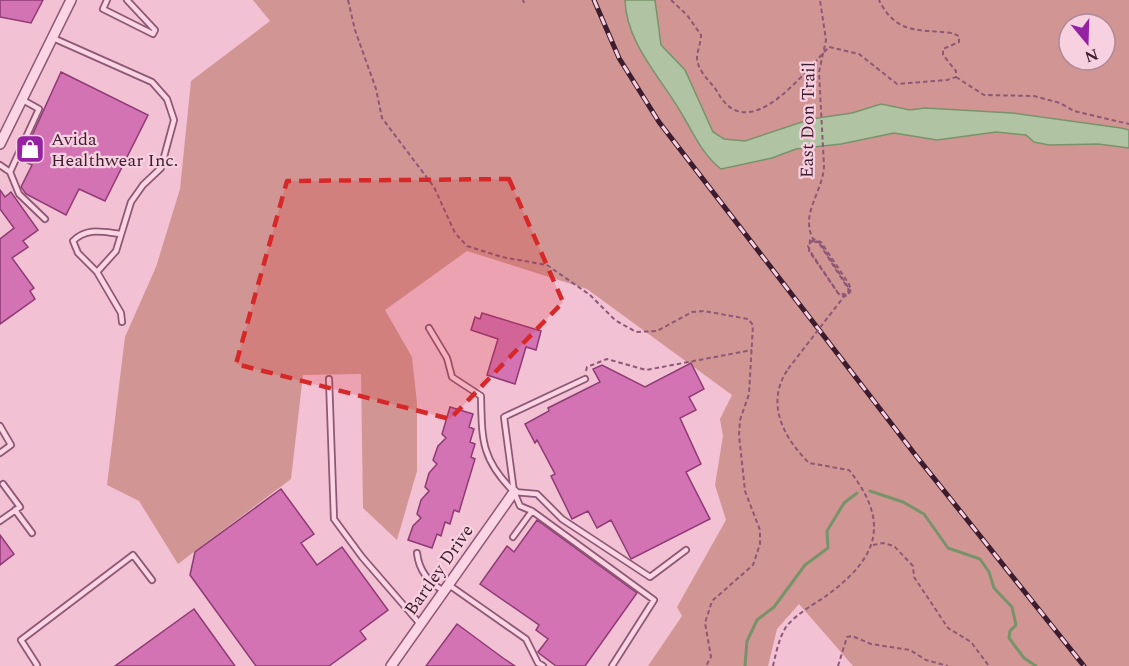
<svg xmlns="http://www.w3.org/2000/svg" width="1129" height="666" font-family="Spectral,serif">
	<rect width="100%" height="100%" fill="#f2c1d4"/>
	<path fill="#d19694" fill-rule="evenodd" d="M253 0H1129V666H853L799 604 777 629 768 666H648L682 616 677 607 726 520 715 485 723 436 720 419 732 395 587 289 467 251 385 310 412 357 417 403V471L397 540 363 508 361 374 303 375 291 479 178 564 139 501 107 485 125 337 156 267 180 189 191 81 270 21ZM1069 24H1105V60H1069Z"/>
	<path fill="#b0c4a4" stroke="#78936a" stroke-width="1.5" d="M625 0H655L661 45 685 70 713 132 724 139 745 141 811 119 852 113 881 104 910 110 925 108 1012 113 1121 128 1129 130V148L1098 144 1049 145 1034 142 1026 135 996 132 937 140 894 133 841 144 796 149 772 158 721 169C703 155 695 136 683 116 663 80 626 44 625 0Z"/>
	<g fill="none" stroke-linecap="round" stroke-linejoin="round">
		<path stroke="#78936a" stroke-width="3" d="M870 491 903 502 924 514 948 548 980 559 989 572 994 588 1012 607 1016 625 1010 631 1009 638 1024 658 1036 666
			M745 666 747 641 757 620 774 607 805 565 828 548 827 531 844 503 857 493"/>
	</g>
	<path fill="#d373b4" stroke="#8f3a74" stroke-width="1.5" d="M0 0H43L31 23 0 17Z
		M61 72 148 115 105 201 79 189 66 215 26 194 21 187 32 165 21 160Z
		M0 190 5 197 11 192 38 230 23 241 28 247 12 258 34 288 30 291 35 299 0 324V239L14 228 0 209Z
		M482 313 541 331 536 350 526 347 515 384 487 375 498 339 471 330 475 317 480 319Z
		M691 363 704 389 689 397 696 410 680 418 701 464 686 472 710 519 631 559 611 520 597 528 588 511 572 519 551 476 555 474 537 440 535 443 525 424 549 411 548 408 600 382 593 369 602 365 645 387Z
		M450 407 473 414 469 427 474 429 470 442 475 444 471 457 475 459 459 512 454 510 450 524 445 522 441 536 437 534 432 548 408 540 413 526 421 518 417 514 421 500 429 491 425 487 429 473 437 464 433 460 438 446 446 438 442 434Z
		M281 489 314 534 301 543 317 565 342 547 388 610 360 631 366 639 329 666H256L190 575 195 552Z
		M537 520 637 593 585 666H556L540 654 538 652 548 639 536 630 539 625 480 584 507 546 514 552Z
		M0 535 14 554 0 565Z
		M194 609 235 666H115Z
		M457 624 503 658 515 666H426Z"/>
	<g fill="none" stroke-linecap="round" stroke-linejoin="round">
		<g stroke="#8d5775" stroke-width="8">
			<path id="service" d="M107 0 103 9 153 34 155 30 127 0
				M53 38 152 82 167 99 174 120 161 168 143 185 131 202 116 251 97 272 78 253 73 241C87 227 103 232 120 234
				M21 99 39 109 10 172 19 194 45 219
				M0 165 10 172
				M97 272 121 313 122 322
				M429 328 447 358 452 377 481 396C482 440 481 459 514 492L537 494 562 519 650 577 686 550
				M329 379 334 519 362 557 420 624
				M0 426 11 445 0 453
				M15 510 32 533
				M532 511 520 506 514 492 504 417 585 379
				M0 521 20 507 3 484
				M513 537 532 511 654 600 612 666
				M417 553C419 571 429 583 444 591
				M449 585 526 639 538 663 543 666
				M37 665 21 640 133 555 152 580"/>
		</g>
		<g stroke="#8d5775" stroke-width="12">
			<path id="minor" d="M0 144 71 0
				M391 666 514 492"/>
		</g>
		<path stroke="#8d5775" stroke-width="2" stroke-dasharray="4.5 3" stroke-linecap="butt" d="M348 0 355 30 376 89 382 118 434 187 455 233 467 246 502 257 547 265 590 295 615 320 636 332 657 331 692 312 704 311 748 319 753 325 749 394 740 420 739 435 745 491 760 530V544L753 565 712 601 705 623 711 657 706 666
			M523 0 524 3
			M671 0 687 15 701 35C701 43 697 51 697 58 698 73 712 82 718 93 749 148 806 70 829 47L859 54 897 84 947 80 956 77V71L943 55V49L959 42V36L952 33C919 29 896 35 879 0
			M956 77 984 95 1034 96 1060 103 1074 111 1129 124
			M813 240 808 246 810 251 838 293 848 295 851 290 849 284 821 242 813 239C800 213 823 192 824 166L819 72 826 40 820 0
			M586 371 587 367 607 359 646 370 752 350
			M873 545 883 543 894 546 913 566 914 577 948 628 971 642 989 666
			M773 666C776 653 779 638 786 627 796 614 813 605 826 596 878 558 891 523 849 470L809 463C783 437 765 403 788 369
			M838 666 847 637 852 636 871 644 910 650 926 660 948 666"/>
		<use href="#service" stroke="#fcd5e4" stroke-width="4.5"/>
		<use href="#minor" stroke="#fcd5e4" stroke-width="9"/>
		<g stroke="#3c1c2f" stroke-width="5">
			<path id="rail" d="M594 0 619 58 659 122 917 457 1084 666"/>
		</g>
		<use href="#rail" stroke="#f8d1e0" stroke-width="3" stroke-dasharray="9" stroke-linecap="butt"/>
		<path stroke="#8d5775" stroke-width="2" stroke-dasharray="4.5 3" stroke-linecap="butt" d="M788 369 849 290 819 243 810 240 809 251 838 293 841 296H847L850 290 820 243 813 240"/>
	</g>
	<path fill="#d62828" fill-opacity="0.2" stroke="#d62828" stroke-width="4.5" stroke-dasharray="12 8" stroke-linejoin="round" d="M509 179 563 302 450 419 236 364 287 181Z"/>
	<defs>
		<g id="shop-square" transform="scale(1.5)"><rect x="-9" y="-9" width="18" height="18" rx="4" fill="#9621a2" stroke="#f8d1e0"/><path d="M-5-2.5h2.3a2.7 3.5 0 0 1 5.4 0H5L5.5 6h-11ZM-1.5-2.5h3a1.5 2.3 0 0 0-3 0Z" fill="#fff"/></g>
	</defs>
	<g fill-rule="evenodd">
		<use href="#shop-square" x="30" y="149"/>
	</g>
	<g text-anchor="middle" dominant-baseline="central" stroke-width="4.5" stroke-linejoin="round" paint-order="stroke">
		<g font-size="18" fill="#3c1c2f" stroke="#f8d1e0">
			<text transform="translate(808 120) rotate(-89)">East Don Trail</text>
			<text transform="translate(439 570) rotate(-55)">Bartley Drive</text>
		</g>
		<g font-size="18" fill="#3c1c2f" stroke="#f8d1e0" text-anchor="start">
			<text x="51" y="139">Avida<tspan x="51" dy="21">Healthwear Inc.</tspan></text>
		</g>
	</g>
	<g transform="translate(1087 42) rotate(161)"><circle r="28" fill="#f8d1e0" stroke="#ad8999" stroke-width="1.5"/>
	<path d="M0-4.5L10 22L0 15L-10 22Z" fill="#9621a2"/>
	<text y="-9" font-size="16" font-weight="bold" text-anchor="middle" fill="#3c1c2f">N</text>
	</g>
</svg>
